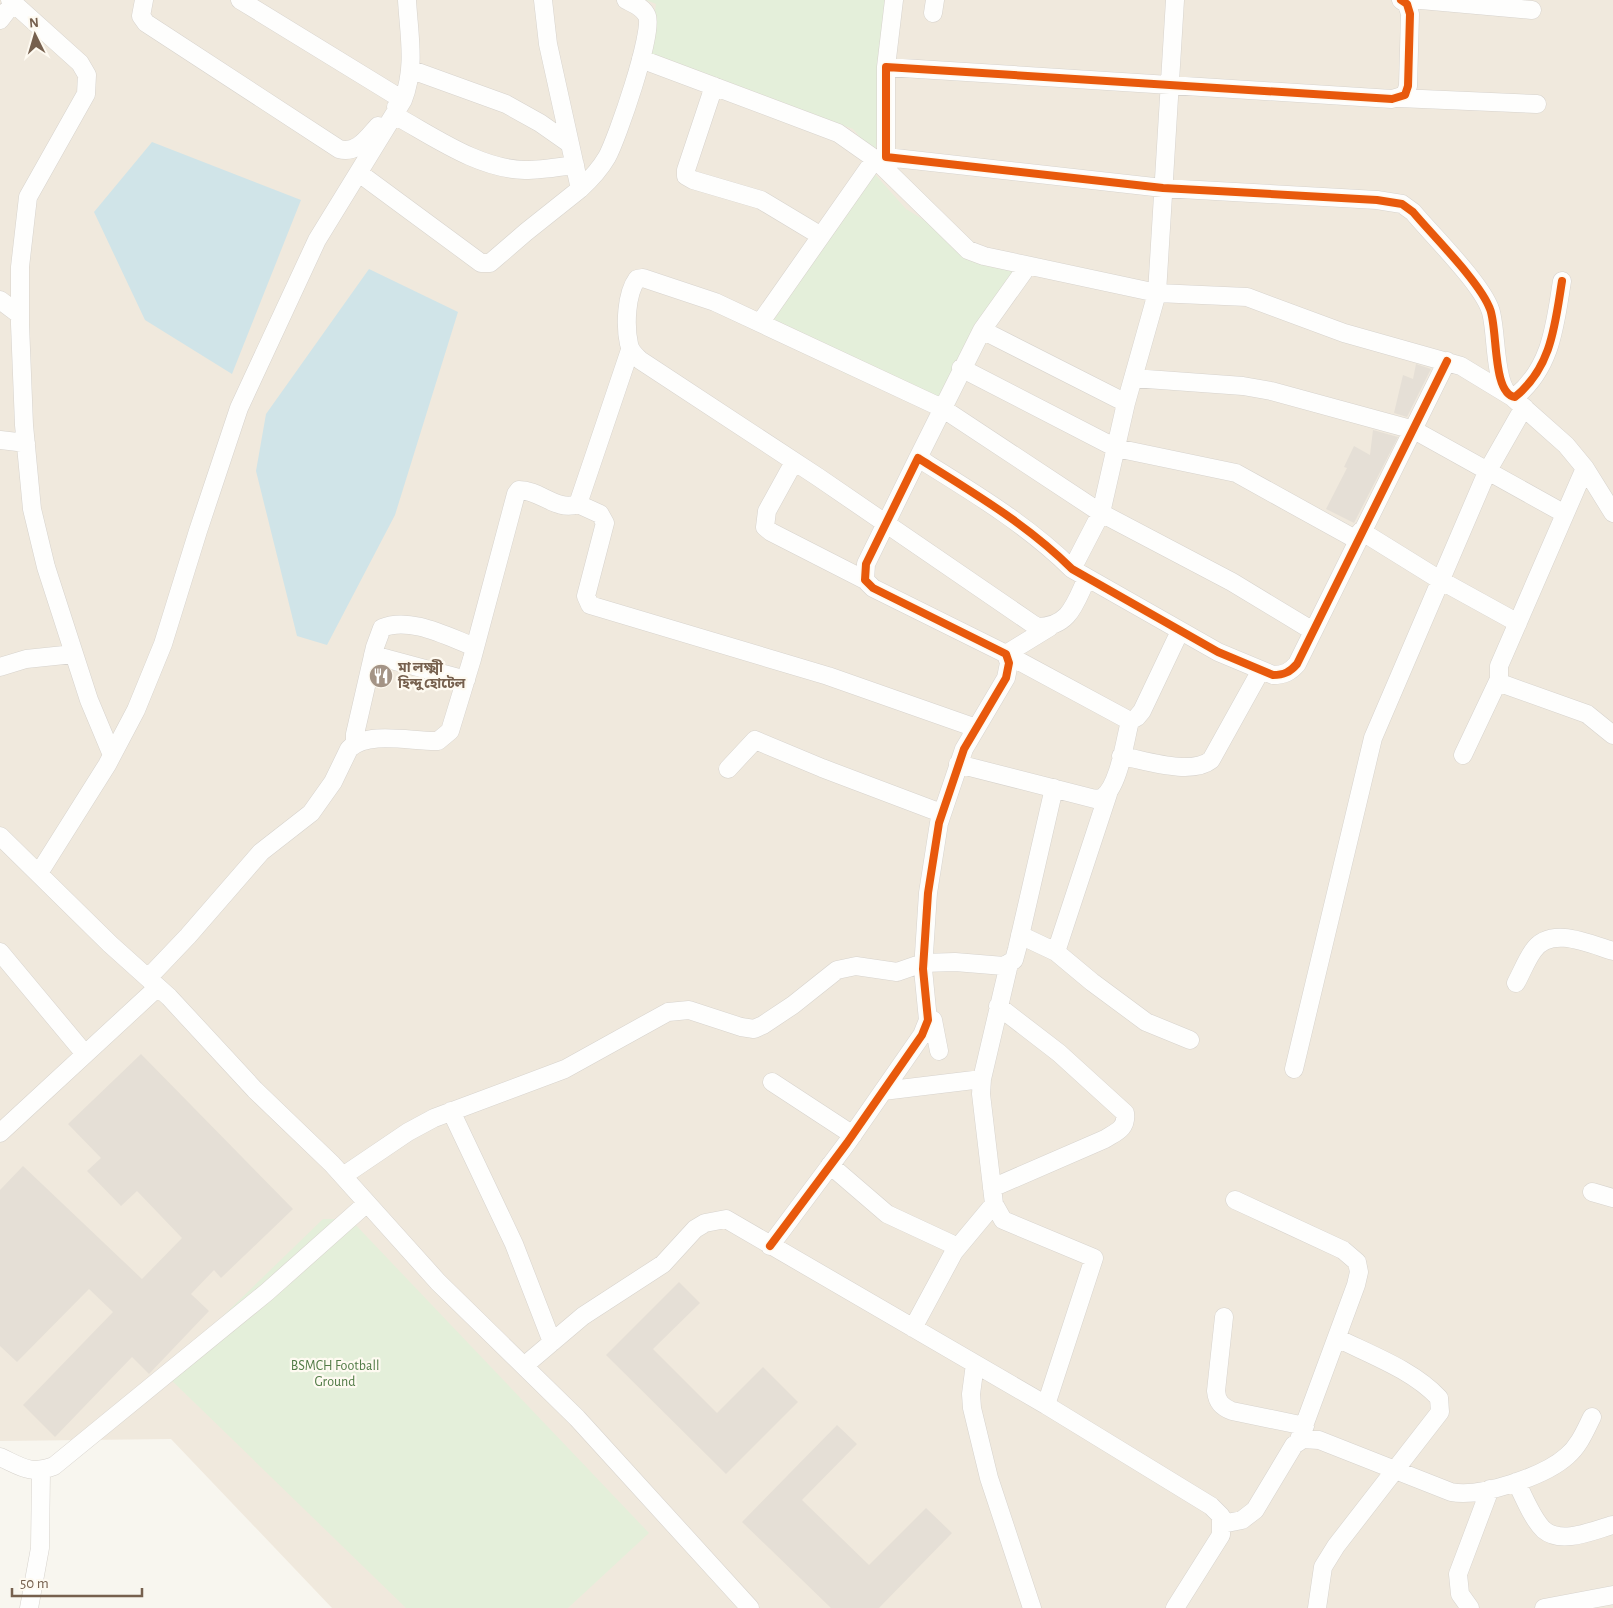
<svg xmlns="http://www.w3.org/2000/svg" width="1613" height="1608" font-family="'Alegreya Sans','Noto Sans Bengali',sans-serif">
	<rect width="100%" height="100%" fill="#f8f6ef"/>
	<path fill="#f0e9dd" d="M0 0H1613V1608H332L171 1439 0 1441Z"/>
	<path fill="#e4efda" d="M646 0H887L876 150 865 143 853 129 648 55 656 4Z
		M873 172 906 209 952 237 1015 268 974 360 942 408 846 374 769 327Z
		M323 1219H350L649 1533 568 1608H406L164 1373Z"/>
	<path fill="#d0e4e8" d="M152 142 301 200 232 374 145 320 94 212Z
		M369 269 458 312 395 515 327 645 297 636 256 471 266 414Z"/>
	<path fill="#e5dfd6" d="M1416 364 1431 369 1407 417 1394 413 1403 375 1413 379Z
		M1373 430 1398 437 1354 523 1326 509 1347 468 1344 467 1354 446 1370 455Z
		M141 1054 293 1209 221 1278 214 1270 191 1294 209 1311 149 1374 132 1357 55 1437 23 1405 113 1312 89 1289 17 1362 0 1346V1190L23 1166 142 1279 182 1238 137 1191 121 1206 87 1171 101 1158 68 1124Z
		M679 1282 700 1303 653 1349 717 1413 763 1367 798 1402 726 1474 606 1355Z
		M837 1425 857 1444 802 1500 869 1565 926 1508 952 1533 879 1608H831L742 1522Z"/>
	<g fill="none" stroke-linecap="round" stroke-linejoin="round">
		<g stroke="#d7d3cd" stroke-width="19">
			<path id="minor" d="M10 0 80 63 87 75 86 94 28 197 20 267V324L24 425 32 509 46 567 89 700 112 755
				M144 0 141 16 146 23 339 149C357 154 367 138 378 126
				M240 0 403 100 396 107
				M543 0 548 44 580 189C591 179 600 169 607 157 617 139 654 32 647 16 643 7 634 4 626 0
				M1401 0 1407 4 1410 14 1408 86 1405 95 1392 99 886 67V157L1163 188 1377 200 1402 204 1413 212C1433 236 1480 282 1490 309 1498 329 1492 394 1515 397 1552 367 1555 324 1562 281
				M1421 0 1532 10
				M933 13 935 0
				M0 20 13 3
				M641 59 838 133 875 159 968 250 984 256 1157 293 1247 297 1344 333 1461 366 1512 397 1566 445 1585 468 1613 513
				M886 67 894 0
				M412 70 506 104 540 123 570 144
				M714 86 686 170V176L693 180 761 200 821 236
				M1399 98 1537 104
				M394 115C433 136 478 169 525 170 541 170 559 167 575 165
				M359 173 481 263H490L497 257 526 232 580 189
				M1027 267 982 330 1126 403
				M0 300 20 315
				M760 323 875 159 886 157
				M961 368 1116 448 1236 473 1357 540
				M1133 378 1243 386 1271 391 1414 430 1565 514
				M0 440 26 443
				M918 458 982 330
				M794 462 767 511 765 527 771 532 865 580
				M1585 468 1499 666V679L1503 684 1587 714 1613 735
				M578 504 600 514 605 523 586 596 590 605 828 676 976 728
				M1361 531 1440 580 1518 623
				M1072 569 1101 513 1126 403 1157 293 1175 0
				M1087 578C1075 603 1070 627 1037 627L818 477 640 360C635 355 630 351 629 344 625 326 626 294 637 279L643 278 715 302 942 408 1101 513 1232 582 1313 631
				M1050 627 1006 654 1130 721 1137 717 1142 711 1180 631
				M373 655 466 680
				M0 667 26 659 74 654
				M355 743V734L375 647 382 628C410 616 448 637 475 647
				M1463 755 1499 679
				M1121 756C1145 760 1191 776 1211 760L1261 670
				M958 764 1095 799 1102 798C1119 787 1125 740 1130 721
				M728 769 755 740 822 768 941 813
				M0 836 110 944 169 997 255 1090 332 1164 438 1282 577 1418 750 1608
				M39 873 107 765 136 710 163 644 198 531 239 408 317 240 403 100C416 67 409 35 407 0
				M1020 935 1056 952 1092 982 1146 1022 1190 1040
				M0 952 85 1054
				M1056 952 1108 794
				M1009 964 982 1079 981 1094 994 1204 1003 1220 1094 1258 1046 1405
				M148 978 188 936 261 852 311 813 333 782 349 749C368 730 413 742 438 741L450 731 472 659 516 494 519 490C540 490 557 512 578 504L630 350
				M1516 983C1522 972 1526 961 1533 951 1550 925 1590 944 1613 951
				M928 1020H933L939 1051
				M1294 1069 1373 738 1487 472 1524 407
				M772 1082 853 1135
				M883 1091 982 1079
				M451 1111 514 1244 552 1342
				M0 1133 158 987
				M830 1165 887 1214 958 1247
				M343 1176 408 1132 434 1118 565 1069 668 1012 689 1010 741 1027 754 1029 763 1025 793 1005 837 970 856 966 897 972 923 963 955 962 1004 966 1014 960 1017 949 1054 788
				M992 1188 1105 1139C1116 1132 1127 1129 1125 1113L1059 1053 998 1006
				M1592 1192 1613 1198
				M1235 1200 1343 1250 1357 1262 1359 1272 1356 1285 1298 1442
				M770 1246 847 1143 922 1035 928 1020 923 969 928 893 939 823 964 749 1006 678 1009 663 1006 654 873 588 865 580 866 564 918 458C971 491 1028 525 1072 569L1218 652 1273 675C1284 675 1290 672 1297 664L1447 361
				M1224 1317 1216 1391C1217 1402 1222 1407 1232 1411L1305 1426
				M913 1328 954 1252 994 1204
				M975 1364 971 1394 972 1408 989 1478 1032 1608
				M524 1366 583 1316 663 1264 695 1229 705 1223 726 1219 1046 1405 1211 1506 1221 1516V1535L1175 1608
				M0 1457C22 1467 30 1475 54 1466L267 1292 367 1203
				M1516 1482C1524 1496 1532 1519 1544 1530 1562 1545 1594 1530 1613 1525
				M1222 1524 1242 1520 1255 1510 1294 1445 1303 1439 1319 1440 1451 1492C1480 1498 1545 1476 1567 1456 1579 1446 1585 1431 1592 1417
				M29 1608 40 1548 41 1471
				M1317 1608 1323 1567 1336 1546 1440 1412 1439 1398C1413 1370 1371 1355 1337 1338
				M1470 1608 1460 1594 1458 1574 1490 1489
				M1544 1608 1613 1595"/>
		</g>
		<use href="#minor" stroke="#fefefd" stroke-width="18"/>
		<g stroke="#fefaf1" stroke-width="11">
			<path id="cycleway" d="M1401 0 1407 4 1410 14 1408 86 1405 95 1392 99 886 67V157L1163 188 1377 200 1402 204 1413 212C1433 236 1480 282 1490 309 1498 329 1492 394 1515 397 1552 367 1555 324 1562 281
				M770 1246 847 1143 922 1035 928 1020 923 969 928 893 939 823 964 749 1006 678 1009 663 1006 654 873 588 865 580 866 564 918 458C971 491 1028 525 1072 569L1218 652 1273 675C1284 675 1290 672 1297 664L1447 361"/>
		</g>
		<use href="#cycleway" stroke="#e8590c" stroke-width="8"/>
	</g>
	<defs>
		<g id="restaurant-disc" transform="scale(1.25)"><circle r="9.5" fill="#a49486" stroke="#fefaf1"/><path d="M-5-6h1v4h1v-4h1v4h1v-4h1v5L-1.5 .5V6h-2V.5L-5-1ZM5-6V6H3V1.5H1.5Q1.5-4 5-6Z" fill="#fff"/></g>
	</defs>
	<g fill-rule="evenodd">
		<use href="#restaurant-disc" x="381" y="676"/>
	</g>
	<g text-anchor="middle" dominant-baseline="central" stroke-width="4.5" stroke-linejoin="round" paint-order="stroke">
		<g font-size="14" font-weight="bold" fill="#76604e" stroke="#fefaf1" text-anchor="start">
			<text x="398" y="668">মা লক্ষ্মী<tspan x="398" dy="16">হিন্দু হোটেল</tspan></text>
		</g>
		<g font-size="14" fill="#527b47" stroke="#fefaf1">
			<text x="335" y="1366">BSMCH Football<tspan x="335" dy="16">Ground</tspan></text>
		</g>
	</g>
	<g transform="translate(35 35) rotate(355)" stroke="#fefaf1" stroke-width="4" paint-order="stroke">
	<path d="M0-4L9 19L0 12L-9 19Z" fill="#76604e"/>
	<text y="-8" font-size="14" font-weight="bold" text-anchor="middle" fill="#76604e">N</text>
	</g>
	<path d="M12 1588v8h130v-8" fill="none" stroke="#76604e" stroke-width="2.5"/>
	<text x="20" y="1588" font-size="15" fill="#76604e" stroke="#fefaf1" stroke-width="4" paint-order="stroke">50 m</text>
</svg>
